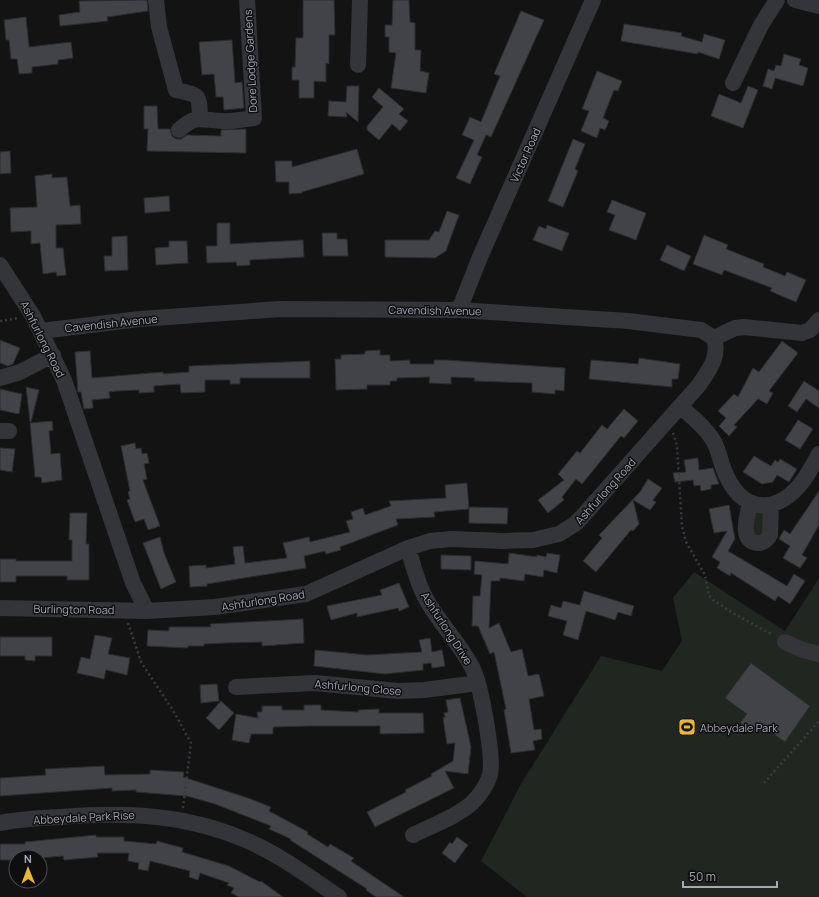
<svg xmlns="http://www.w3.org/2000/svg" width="819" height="897" font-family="Manrope,sans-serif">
	<rect width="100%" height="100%" fill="#131314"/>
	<path fill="#1f2720" d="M761 511 767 518 761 537 751 535 752 513Z
		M694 572 785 631 819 578V897H527L481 861 521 784 601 656 662 671 682 641 673 598Z"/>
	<path fill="#424347" stroke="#2d2d30" d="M147 0 148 11 107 17 108 21 60 26 59 15 80 12 79 1Z
		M303 0H334L335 35H329V64L326 63V82L314 81V98H299V80H292V67H295L296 38H303Z
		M393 0H409L410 22 415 23V50H421L420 71 429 73 426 93 391 88 396 53 389 52V37H385V25H392Z
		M521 11 544 20 491 137 486 135 477 155 482 157 470 184 456 178 474 140 462 135 470 117 481 122 500 76 494 74Z
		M26 17 29 47 71 42 73 58 58 60V64L32 67V73L19 74 17 59H11L9 40H6L4 20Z
		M624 24 682 33 681 36 702 42 704 34 725 40 719 59 698 52V54L621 41Z
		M232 40 235 83 242 82 244 108 224 110 223 97H216L214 74 202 75 199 42Z
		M784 54 801 59 799 65 808 68 803 86 775 78 772 89 763 86 768 69 774 71 776 65 781 66Z
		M597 71 622 81 618 91 614 90 603 118 609 121 605 130 600 128 597 138 581 131 589 111 582 109Z
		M347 86H359L358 122 346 112 347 117 328 116 329 101 346 102Z
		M748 86 758 90 743 128 711 116 719 94 741 103Z
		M379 88 404 109 399 114 408 121 400 131 392 124 379 140 367 130V126L383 107 372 97Z
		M144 106H157L158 129H170L172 136 176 139H181L187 135 221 136V130L246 129V153L147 151 148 129H144Z
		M573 139 585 144 575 169 578 171 563 207 548 201Z
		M357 149 364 174 302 192V193L289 194V182H276L275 161H292V167Z
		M10 151 11 173 0 174V152Z
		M52 174V178L67 177 70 206 80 205 81 224 56 225V248H63L66 275 57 276 56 272 43 274 40 243 31 244V231L11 232 10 208 37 207 35 176Z
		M169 196 170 211 145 213 144 198Z
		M612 200 646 213 636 240 609 230 615 215 607 212Z
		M447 211 459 215 446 251 435 258 385 257V240H429L435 231 439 232Z
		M217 223H230V244L303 240 304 257 250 260V265L237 266 236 262 207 263 206 246H217Z
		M547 225 569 233 562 251 533 240 539 226 546 229Z
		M322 233H337V239H347L348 256H323Z
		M704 235 728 245 726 249 764 264 763 267 785 276 787 272 806 280 796 302 770 291 772 288 724 270 722 275 693 264Z
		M127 236 128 270 105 271 104 256H112V237Z
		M169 241H187L188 263 156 265 155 248 169 247Z
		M667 245 691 256 684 271 660 260Z
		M0 340 20 348 13 364 8 366 0 363Z
		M782 341 798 353 769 391 773 393 767 404 758 399 734 425 737 427 729 436 719 426 726 418 718 411 734 394 738 397 753 368 759 372Z
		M380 350V355H390V361L410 360V364H434V360H445L565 368 564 391 555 390V394L532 392V383L474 381 475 378 451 377V384L429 383 430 377 397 378V381H390V385H367V389L336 390 335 359H341V355L365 354V351Z
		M90 351 92 378 163 372V374L189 372V366L310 361V378H240V384H230V380H205V392L181 393 180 384 154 386V392L139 393V390L116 391 109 392 110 398 92 400 93 408 84 409 81 392H78L75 352Z
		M639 358 680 364 678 379H672V387L589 379 591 360 638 364Z
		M804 381 819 391V408L806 399 797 412 788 406Z
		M26 387 39 390 31 422H30Z
		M0 389 22 394 19 414 0 410Z
		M624 409 638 421 624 438 621 436 582 484 576 479 562 497 564 500 548 513 538 500 564 480 558 474 577 451 580 453 602 425 607 429Z
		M798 420 813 429 800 449 785 440Z
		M52 421 53 430 49 431 51 454 60 453 62 480 42 483 41 477H35L30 423Z
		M135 443 136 449 141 448 142 454 147 453 149 463 144 464 147 479 143 480 160 526 148 530 144 519 135 522 127 500 130 499 128 492 130 491 121 446Z
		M0 448 15 449 12 472 0 470Z
		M754 456 771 466 775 460 778 462 780 459 797 469 789 482 777 475 773 482 762 484 743 472Z
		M698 458 699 470 713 468 719 484 711 485V489L701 491 700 485 694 486 693 480 675 482 673 473 686 472 684 460Z
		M648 479 662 488 653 500 656 502 650 510 633 500 639 524 633 531 631 530 596 572 583 561 602 538 599 535 640 492Z
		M467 483 469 509 434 512 435 517 396 519 398 525 340 547 341 550 326 554 325 551 304 556 306 568 207 584V586L190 587 189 566 206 565V568L235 564 233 547 243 546 245 563 287 558 283 543 309 537 310 542 350 532 346 521 353 519 351 512 363 508 365 515 391 506 389 501 446 498 445 485Z
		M819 491V525L802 555 807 558 800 568 783 558 790 546 779 539 784 530 790 534Z
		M729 505 735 539 728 551 787 586 794 574 805 581 790 604 778 596 775 601 731 573 730 576 717 568 720 562 712 557 727 531 714 533 709 509Z
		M469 507 508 508 507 524 469 523Z
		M70 513H87L86 544H89V580H67V576H16V582H0V559H16V561H72V540H69Z
		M160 537 164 553 176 582 161 589 143 543Z
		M509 553 537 557V555L546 557 547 553 560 555 557 573 544 570 543 577 525 574 524 581 500 578V581H491L489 628 499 623 511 652 522 649 528 676 539 674 544 696 529 699 534 730 541 729 542 739 533 741 535 750 511 753 504 710 506 709 494 652 490 654 478 626H472L473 596H480L482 575 474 574 475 561 508 564Z
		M441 555 471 556V570L441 569Z
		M399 583 409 607 399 611 398 608 357 617V613L331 620 327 606 382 595 380 590Z
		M584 591 634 606 631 616 618 612 615 620 586 611 578 640 563 635 567 621 548 616 551 605 561 608 563 601 580 605Z
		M303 619 304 643 262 646V642L225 643 204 644V646H188V648L147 646 148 630 169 631V627H211L210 624Z
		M95 635 112 638 108 654 130 658 127 675 106 670 104 679 77 673 81 657 90 659Z
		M0 637H52V656H35V661L25 660V656H0Z
		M430 638 432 652 442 650 445 666 432 668 431 663 423 664V670L385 674 314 666 315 650 367 655 422 652 419 640Z
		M751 663 810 706 785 742 760 724 754 732 740 723 747 714 725 698Z
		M217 684 219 701 201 703 200 685Z
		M460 698 471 747 468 774 445 771 454 788 375 827 367 812 406 792 405 790 432 776 431 774 453 761 455 743 447 744 443 718 445 717 444 713 448 712 446 700Z
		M221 701 234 713 219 730 206 718Z
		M304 705H321V710L358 712V710L379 709V713H423L424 733 380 734V726H309L273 727V734H251L249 743 232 740 236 714 258 718 257 712H262V706H282V710H304Z
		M104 766 105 775 150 774V770L184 772 183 777 248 798 271 807 269 811 308 832 307 834 328 847 330 844 354 858 351 861 404 897H376L366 890 367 889 290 840 291 839 269 829 271 826 215 804 187 796 136 792V790L112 791V788L0 796V778L46 775 45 769Z
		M96 835V837H124V841L156 844 157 841 183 848 182 852 229 866 260 882 261 881 283 897H239L231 893 234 888 227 885 229 883 200 873 198 880 189 877 190 871 150 861 148 871 138 869 139 863 128 861 129 853H97L98 857 64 860 63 856 40 858 16 857V860H0V844H25V842Z
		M457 837 468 845 455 863 442 853 450 842 452 844Z"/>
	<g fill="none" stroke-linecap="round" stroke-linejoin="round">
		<path stroke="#3a3b40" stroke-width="2.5" stroke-dasharray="2 3" stroke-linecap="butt" d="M0 321 19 318
			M673 433 677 446 682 526 686 542 705 575 709 596 713 600 738 616 773 635
			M128 623 141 662 174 712 191 743 183 808
			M764 783 819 721"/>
		<path stroke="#343539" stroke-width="16" d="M156 0 159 27 176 90C200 96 199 93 200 118
			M795 0 819 6
			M358 65 360 0
			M733 83 761 25 777 0
			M179 130C196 114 202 120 222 121 232 122 244 119 254 118L247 0
			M0 265 33 316 64 380 133 583 147 611 215 607 306 594 408 548 430 541 451 539 504 541 533 540 559 534 575 524 581 518 699 385C709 370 720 357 714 338
			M459 310 480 257 593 0
			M41 331 140 319 280 309 459 310 628 321 701 330 714 338
			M714 338 735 328 744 327 802 333 810 330 819 320
			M0 378 20 372 53 355
			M681 407C691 416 703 425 711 437 720 449 720 464 727 477 745 515 779 513 803 481 809 473 814 463 819 454
			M0 431H9
			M750 503C748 514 738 542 758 543 764 543 767 540 770 535L771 505
			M408 548C413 565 417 582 425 597 438 622 459 642 472 667 481 684 494 757 490 775 487 785 480 795 472 803 456 817 433 825 413 835
			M0 608 147 611
			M785 642 803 650 819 654
			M236 687 315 683 398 691 424 690 478 683
			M0 823C20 819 41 818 61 817 124 812 184 814 243 839 278 853 309 877 339 897"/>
	</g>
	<defs>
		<g id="stadium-square" transform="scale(0.9)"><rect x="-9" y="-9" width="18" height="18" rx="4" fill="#eab636" stroke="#0e0e0f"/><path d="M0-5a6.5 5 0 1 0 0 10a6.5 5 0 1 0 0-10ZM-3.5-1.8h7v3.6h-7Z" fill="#111"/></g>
	</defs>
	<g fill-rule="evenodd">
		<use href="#stadium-square" x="687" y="727"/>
	</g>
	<g text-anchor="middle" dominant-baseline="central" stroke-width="3" stroke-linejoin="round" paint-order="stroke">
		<g font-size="11" fill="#a5a9b4" stroke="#0e0e0f">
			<text transform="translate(250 61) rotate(-93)">Dore Lodge Gardens</text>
			<text transform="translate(525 155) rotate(-66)">Victor Road</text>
			<text transform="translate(435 310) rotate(1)">Cavendish Avenue</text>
			<text transform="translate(111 323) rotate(-6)">Cavendish Avenue</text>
			<text transform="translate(43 339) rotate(63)">Ashfurlong Road</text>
			<text transform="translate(605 491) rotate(-48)">Ashfurlong Road</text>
			<text transform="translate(263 600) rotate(-9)">Ashfurlong Road</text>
			<text transform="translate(74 609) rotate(1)">Burlington Road</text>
			<text transform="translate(447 628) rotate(57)">Ashfurlong Drive</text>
			<text transform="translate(358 687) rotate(5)">Ashfurlong Close</text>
			<text transform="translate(84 817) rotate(-3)">Abbeydale Park Rise</text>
		</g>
		<g font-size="11" fill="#a5a9b4" stroke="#0e0e0f" text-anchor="start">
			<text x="700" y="727">Abbeydale Park</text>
		</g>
	</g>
	<g transform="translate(28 869) rotate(359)"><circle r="19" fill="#0e0e0f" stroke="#4a4c51"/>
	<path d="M0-3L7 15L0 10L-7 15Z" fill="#eab636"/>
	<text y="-6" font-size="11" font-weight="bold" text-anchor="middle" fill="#a5a9b4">N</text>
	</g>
	<path d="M683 881v6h94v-6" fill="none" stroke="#a5a9b4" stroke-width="2"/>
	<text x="689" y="881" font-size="12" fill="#a5a9b4" stroke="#0e0e0f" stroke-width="3" paint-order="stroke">50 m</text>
</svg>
